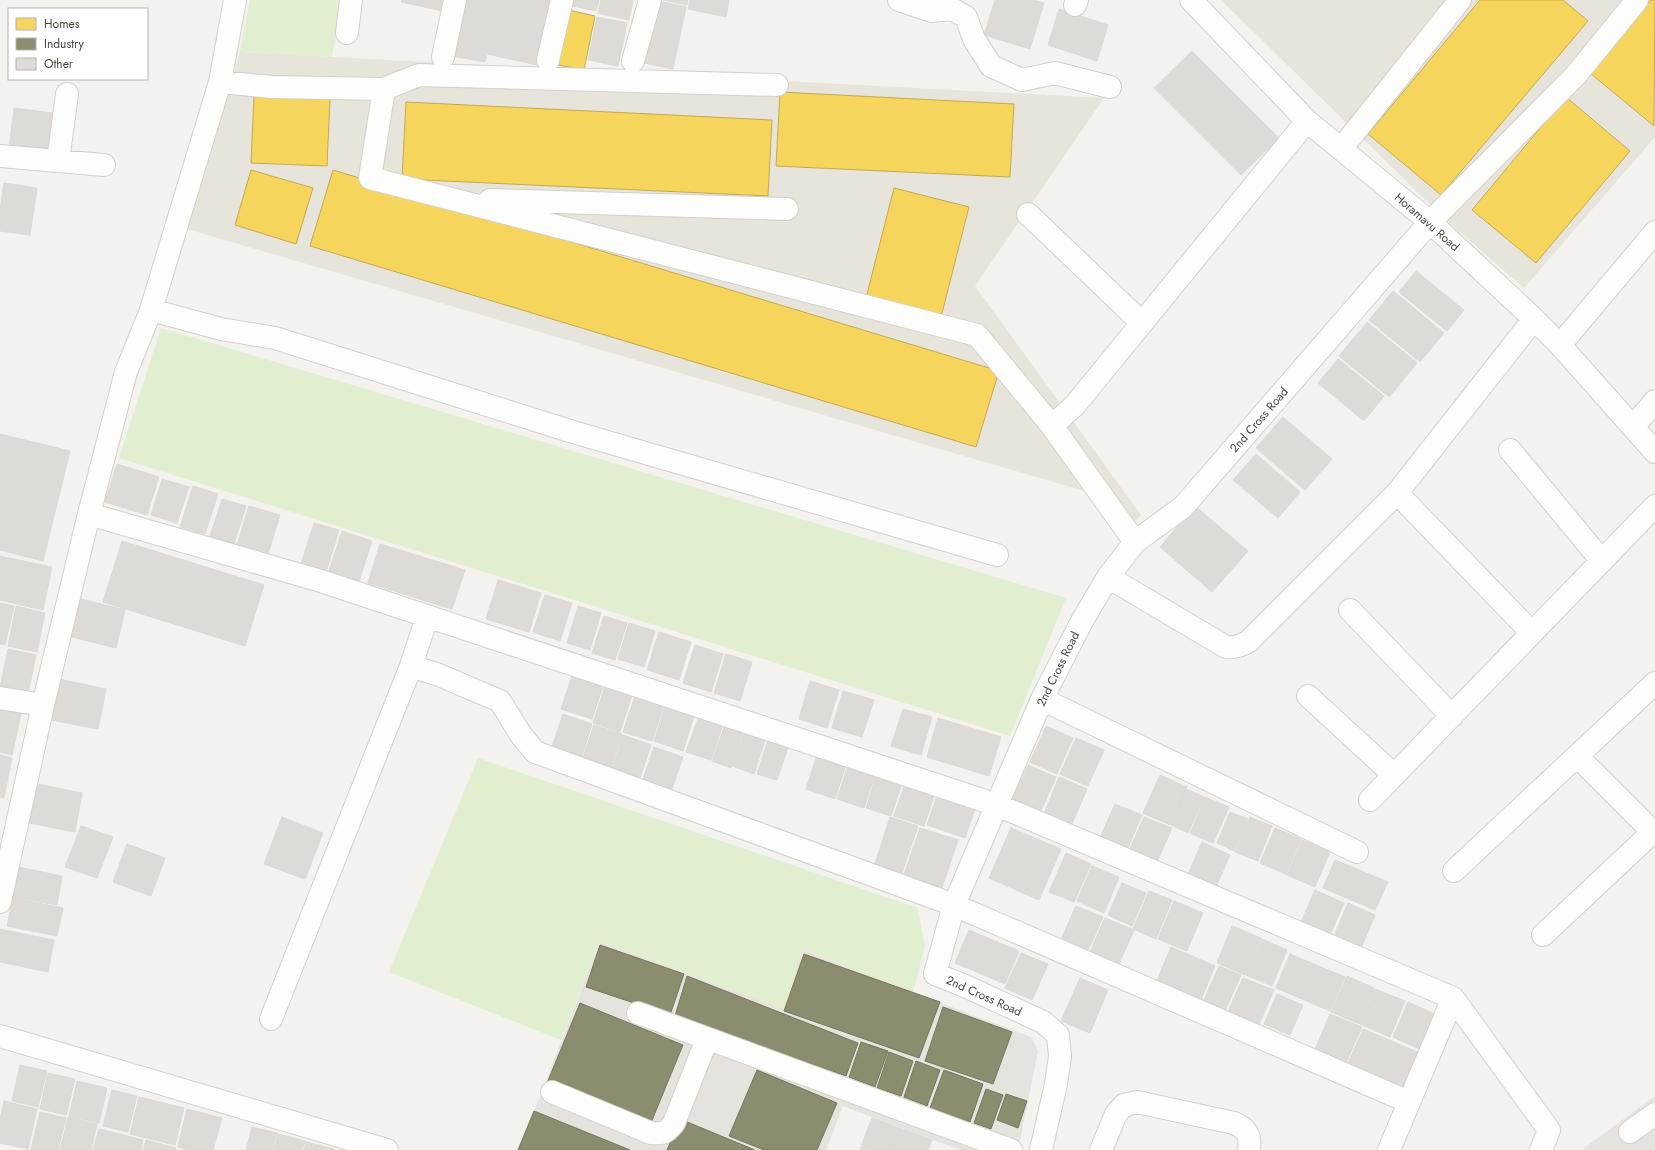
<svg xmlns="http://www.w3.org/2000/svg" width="1655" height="1150" font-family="Jost,sans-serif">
	<rect width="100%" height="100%" fill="#f4f2ee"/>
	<path fill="#e7e4dc" d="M1221 0H1655V137L1524 288 1447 221Z
		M240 52 1104 98 975 286 1141 515 1118 540 1091 493 187 229Z"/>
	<path fill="#e6e2de" d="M600 942 785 1009 802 950 1031 1037 1038 1051 1018 1150H960L843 1106 826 1150H519Z
		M1655 1096V1150H1585L1584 1148Z"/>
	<path fill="#e1eecf" d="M250 0H342L332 57 240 52Z
		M161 328 1066 598 1010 736 119 458Z
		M478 758 918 908 925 947 913 992 802 950 785 1010 600 942 561 1040 389 972Z"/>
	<path fill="#f6d55c" stroke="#c3aa52" d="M1480 0H1563L1588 21 1441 195 1368 134Z
		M1651 0H1655L1654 126 1590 73Z
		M564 9 595 16 584 70 553 64Z
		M780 92 1014 104 1010 177 776 166Z
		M254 96 330 99 327 166 251 163Z
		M1566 97 1630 151 1536 263 1472 210Z
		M406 102 772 120 768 196 402 179Z
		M251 170 313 188 296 244 235 225Z
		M333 170 999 371 976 447 310 246Z
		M894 188 969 207 940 321 865 302Z"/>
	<path fill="#8c8c6e" stroke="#78765e" d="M600 945 684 974 670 1015 586 987Z
		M804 954 940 1002 919 1058 784 1011Z
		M687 976 858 1043 846 1076 675 1016Z
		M580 1003 683 1045 648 1130 545 1088Z
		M943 1007 1012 1032 993 1084 925 1061Z
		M861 1042 888 1051 875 1087 849 1077Z
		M889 1052 913 1061 901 1096 877 1088Z
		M916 1061 940 1070 927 1106 904 1097Z
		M757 1070 837 1103 817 1150H764L729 1136Z
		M944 1070 983 1084 970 1122 930 1108Z
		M986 1089 1003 1095 991 1129 974 1123Z
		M1006 1094 1027 1101 1018 1128 997 1120Z
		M534 1111 630 1150H518Z
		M680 1119 755 1150H667Z"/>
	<path fill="#dedbd6" stroke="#dcd9d4" d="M402 0H445L443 11 401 2Z
		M459 0H551L537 65 487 54 485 62 447 55Z
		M569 0H599L596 11 568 5Z
		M601 0H633L629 20 598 13Z
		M653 0 686 7 673 69 640 62Z
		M663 0H688L687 5Z
		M690 0H729L726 17 688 9Z
		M995 0H1033L1044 3 1030 49 984 35Z
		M1059 9 1108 25 1097 61 1048 45Z
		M597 17 627 23 618 66 588 60Z
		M1192 51 1279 138 1241 175 1154 88Z
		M14 108 53 113 48 155 9 150Z
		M4 183 37 188 30 235 0 231V210Z
		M1416 271 1464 310 1447 331 1399 292Z
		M1393 291 1444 333 1420 362 1369 320Z
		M1367 322 1417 363 1389 397 1339 356Z
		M1338 359 1384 396 1364 421 1318 383Z
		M1283 417 1332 459 1305 490 1256 448Z
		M0 434 70 451 43 561 0 550Z
		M1256 454 1300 492 1278 518 1233 480Z
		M117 464 159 477 147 515 105 502Z
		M162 479 189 487 177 523 151 515Z
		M193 486 218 494 205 534 180 527Z
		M222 499 246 506 234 544 210 536Z
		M249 506 280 515 268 554 237 545Z
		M1195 506 1248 551 1212 592 1160 547Z
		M314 523 339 530 326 572 301 564Z
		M342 531 372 541 359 581 329 571Z
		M122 541 264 585 245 646 103 602Z
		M380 544 465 570 452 609 368 583Z
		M0 556 52 567 43 610 0 600Z
		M498 580 541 593 529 632 486 619Z
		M545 595 572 603 560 641 533 632Z
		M81 599 125 610 116 648 72 637Z
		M0 603 14 606 5 645 0 644Z
		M16 606 45 613 37 652 8 646Z
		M578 606 601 613 590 650 567 643Z
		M604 616 627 623 615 660 592 653Z
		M629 623 655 631 644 667 618 659Z
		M659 632 691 642 679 680 647 670Z
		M695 645 723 654 711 692 683 683Z
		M8 649 36 655 28 694 0 688Z
		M726 654 752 662 740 701 714 693Z
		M572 676 603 686 592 719 561 709Z
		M59 679 106 689 98 729 51 720Z
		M810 681 839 690 827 728 799 719Z
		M605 686 632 695 620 732 593 723Z
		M843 691 874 700 862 737 832 728Z
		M635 696 664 705 652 741 623 732Z
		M665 706 694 716 683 751 654 741Z
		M0 709 21 714 12 755 0 752Z
		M903 709 932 717 921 755 891 746Z
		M563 714 592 724 580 763 550 753Z
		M699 716 723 724 711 760 686 752Z
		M938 718 1001 737 989 776 927 757Z
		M594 725 622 734 609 774 581 764Z
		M725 725 743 731 731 768 712 761Z
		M1046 726 1073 738 1057 774 1030 762Z
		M744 733 765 740 754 774 732 766Z
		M623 735 651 745 638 784 610 775Z
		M1076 738 1104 750 1088 786 1060 774Z
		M768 740 788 747 777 780 757 774Z
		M654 747 683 757 671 792 642 782Z
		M818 752 847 762 835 799 806 789Z
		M0 755 12 758 4 798 0 797Z
		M849 762 876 771 864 808 837 799Z
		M1028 765 1056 777 1039 815 1011 803Z
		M877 772 903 780 891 816 866 808Z
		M1160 775 1187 787 1170 825 1143 813Z
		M1059 777 1087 789 1071 826 1044 814Z
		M906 780 936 790 924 826 894 816Z
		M37 784 82 793 75 832 29 823Z
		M1186 789 1204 797 1188 833 1171 825Z
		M939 790 977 803 965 838 927 825Z
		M1205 797 1229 807 1213 843 1190 833Z
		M1115 804 1142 815 1126 852 1099 840Z
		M1230 812 1248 819 1234 851 1217 843Z
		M282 817 323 833 305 879 264 864Z
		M890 817 918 826 901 876 874 867Z
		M1144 817 1172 828 1156 864 1128 853Z
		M1250 817 1272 826 1258 861 1235 852Z
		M81 826 113 837 97 878 65 867Z
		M920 828 958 840 942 888 904 875Z
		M1011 828 1061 849 1039 900 989 878Z
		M1275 828 1301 839 1286 874 1260 863Z
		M1302 840 1330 852 1315 887 1287 875Z
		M1202 842 1230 855 1215 889 1187 877Z
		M127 844 165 858 151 896 113 882Z
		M1066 853 1091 864 1074 902 1049 892Z
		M1335 860 1388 882 1375 910 1323 888Z
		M13 866 62 876 57 905 8 896Z
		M1092 866 1119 877 1104 913 1077 901Z
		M1122 883 1146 893 1132 926 1108 915Z
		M1315 890 1344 903 1328 939 1299 927Z
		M1149 891 1172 900 1156 939 1133 929Z
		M13 898 63 908 57 936 7 926Z
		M1174 901 1203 913 1187 951 1158 939Z
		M1348 903 1375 915 1359 953 1332 941Z
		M1076 906 1103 917 1087 953 1060 942Z
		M1105 918 1134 930 1118 966 1089 954Z
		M1232 926 1261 938 1245 975 1217 963Z
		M0 929 54 940 48 972 0 962Z
		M969 930 1019 951 1005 984 955 963Z
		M1262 939 1287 950 1272 986 1246 975Z
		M1171 947 1215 966 1200 1002 1156 983Z
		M1021 953 1048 964 1032 1000 1005 988Z
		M1290 954 1345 977 1330 1011 1276 988Z
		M1219 966 1241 975 1225 1011 1203 1002Z
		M1347 976 1374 988 1359 1024 1331 1012Z
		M1080 978 1108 990 1090 1033 1061 1021Z
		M1243 978 1274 990 1257 1029 1226 1016Z
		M1375 989 1405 1001 1390 1037 1360 1024Z
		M1277 994 1303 1005 1290 1035 1264 1024Z
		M1408 1002 1439 1016 1424 1051 1393 1037Z
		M1330 1014 1362 1027 1345 1065 1314 1052Z
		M1363 1029 1422 1054 1405 1091 1347 1066Z
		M20 1065 47 1071 38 1107 12 1101Z
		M48 1073 75 1079 66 1115 40 1109Z
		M77 1081 107 1088 99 1123 69 1116Z
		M112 1090 137 1096 128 1132 103 1126Z
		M139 1097 184 1108 175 1145 130 1134Z
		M4 1101 37 1109 28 1149 0 1143V1119Z
		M187 1109 222 1118 213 1150H189L178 1147Z
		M40 1112 66 1118 58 1150H31Z
		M68 1117 97 1124 91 1150H60Z
		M872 1118 932 1140 928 1150 860 1149Z
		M252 1127 277 1133 272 1150H246Z
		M99 1129 143 1140 141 1150H93Z
		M278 1134 305 1141 302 1150H274Z
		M146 1140 176 1148 175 1150H143Z
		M306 1142 334 1149V1150H304Z"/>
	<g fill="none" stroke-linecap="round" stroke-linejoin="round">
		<g stroke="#d2d0cb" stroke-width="24">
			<path id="minor" d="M899 0 932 11 952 9 966 17 974 39 991 66 1022 80 1055 73 1110 87
				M1191 0 1307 121 1430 222 1534 319 1560 345 1655 452
				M1075 5 1077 0
				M347 33 351 0
				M443 57 455 0
				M548 60 562 0
				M633 61 650 0
				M220 82 272 87 384 89 370 178 977 335 1052 426 1075 405 1307 121
				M384 89 419 75 777 85
				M1341 149 1460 0
				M0 156 104 165
				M58 161 67 94
				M490 200 787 209
				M1028 214 1142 323
				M151 310 221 329 275 338 573 432 997 555
				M1560 345 1655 232
				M1052 426 1135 542
				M1633 427 1655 401
				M1510 450 1602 561
				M1397 493 1532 633
				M89 514 321 581 997 805 1453 998 1549 1130 1541 1150
				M1108 577 1226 647C1235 648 1241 646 1249 641L1397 493 1534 319
				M1350 610 1452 716
				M427 617 411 666 439 675 500 701 521 735 535 752 954 905 1409 1102
				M1308 696 1394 775
				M0 698 43 705
				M1042 699 1357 852
				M1577 756 1653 832
				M1370 800 1655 506
				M1454 871 1655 683
				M0 902 43 705 89 514 126 372 151 310 220 82 235 0
				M1543 935 1655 830
				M638 1013 1011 1150
				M271 1019 411 666
				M0 1036 387 1150
				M552 1092 651 1133C664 1134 666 1133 674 1123L707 1039
				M1630 1132 1655 1114
				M1041 1150 1056 1084 1060 1056 1058 1035 1043 1022 965 986 935 974 954 905 1042 699 1082 621 1108 577 1135 542 1183 507 1430 222 1576 75 1637 0
				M1101 1150 1116 1114 1124 1105 1137 1102 1234 1123C1247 1129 1251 1135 1249 1150
				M1389 1150 1453 998"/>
		</g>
		<use href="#minor" stroke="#fdfdfc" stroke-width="22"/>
	</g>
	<g text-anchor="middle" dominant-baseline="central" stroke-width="4" stroke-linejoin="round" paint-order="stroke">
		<g font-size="12" fill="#4b4439" stroke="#fff">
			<text transform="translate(1427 222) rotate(41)">Horamavu Road</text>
			<text transform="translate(1259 420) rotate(-49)">2nd Cross Road</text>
			<text transform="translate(1058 669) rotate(-64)">2nd Cross Road</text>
			<text transform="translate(984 996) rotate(24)">2nd Cross Road</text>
		</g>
	</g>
	<rect x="8" y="8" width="140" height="72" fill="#ffffff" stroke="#b7b4b0"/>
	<rect x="16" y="18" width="20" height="12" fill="#f6d55c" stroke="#b7b4b0"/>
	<text x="44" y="28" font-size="12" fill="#4b4439">Homes</text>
	<rect x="16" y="38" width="20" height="12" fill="#8c8c6e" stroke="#b7b4b0"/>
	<text x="44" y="48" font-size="12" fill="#4b4439">Industry</text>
	<rect x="16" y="58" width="20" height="12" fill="#dedbd6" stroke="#b7b4b0"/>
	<text x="44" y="68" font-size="12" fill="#4b4439">Other</text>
</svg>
